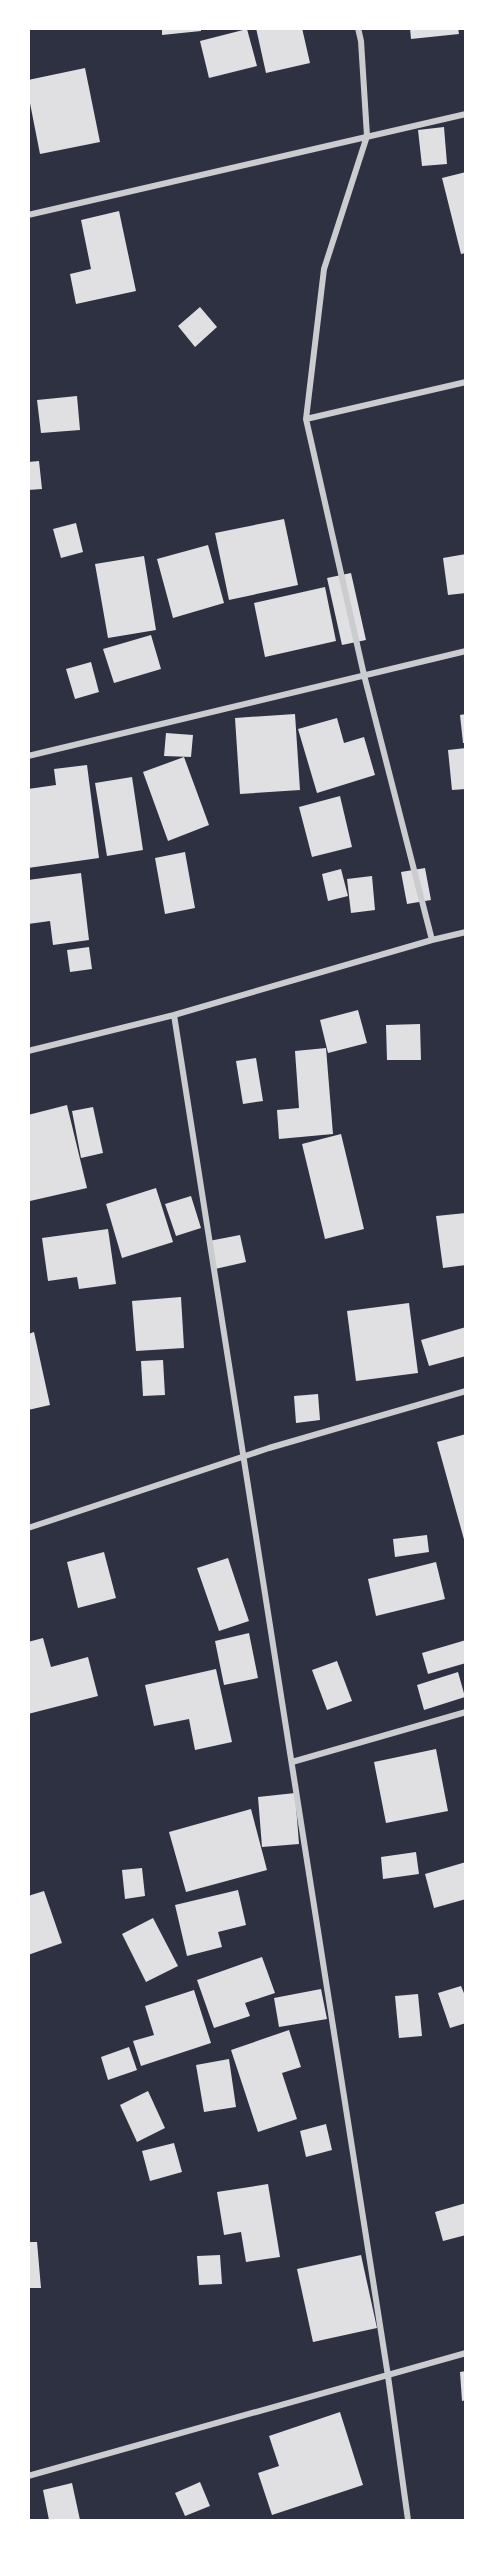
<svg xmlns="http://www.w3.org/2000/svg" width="494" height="2549" font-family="'Asap Condensed',sans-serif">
	<rect width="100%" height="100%" fill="#2d3142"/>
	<path fill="#e0e0e3" d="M162 28H201V31L162 35Z
		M256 28H302L310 63 266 73Z
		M410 28H458L459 34 411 39Z
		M247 29 257 66 209 78 200 41Z
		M85 68 100 142 40 154 28 93V80Z
		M444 127 447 164 422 166 418 130Z
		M466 172V253L461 254 442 178Z
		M119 211 136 291 76 304 70 274 91 269 81 220Z
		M200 307 217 327 195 347 178 326Z
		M77 396 80 430 41 433 37 400Z
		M39 461 42 489 28 490V462Z
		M284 519 298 585 229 600 215 533Z
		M76 523 83 552 61 558 53 529Z
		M208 545 224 603 173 618 157 559Z
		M466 554V593L448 595 443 558Z
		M144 556 156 630 108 638 95 564Z
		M351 573 366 640 342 645 327 578Z
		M325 587 336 641 265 657 254 603Z
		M151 635 161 669 114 683 103 649Z
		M91 662 99 692 75 699 66 669Z
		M295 714 300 790 240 794 235 718Z
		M466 714V743H463L460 715Z
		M337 718 344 743 364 737 375 775 317 793 298 729Z
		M166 733 193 735 191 757 164 756Z
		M466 748V789L452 790 448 750Z
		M184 757 209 825 168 841 143 772Z
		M87 765 99 858 28 868V789L56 785 54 769Z
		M132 777 143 850 107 856 95 783Z
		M340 796 352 847 312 857 299 807Z
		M185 852 195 908 165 914 155 858Z
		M425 868 431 900 407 904 401 872Z
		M341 869 348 896 328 901 322 874Z
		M81 873 89 940 53 945 50 921 28 924V880Z
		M372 876 375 910 351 913 347 879Z
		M89 947 92 969 70 972 67 950Z
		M358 1010 367 1043 328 1053 320 1020Z
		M420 1024 421 1060H387L386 1025Z
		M326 1048 333 1134 279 1139 277 1110 299 1108 295 1051Z
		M256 1058 263 1101 243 1104 236 1061Z
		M67 1105 87 1188 30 1201 28 1115Z
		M93 1107 103 1153 81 1158 72 1111Z
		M341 1134 364 1229 325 1239 302 1144Z
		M156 1188 173 1242 122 1258 106 1204Z
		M191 1196 201 1228 176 1236 165 1204Z
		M466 1213V1265L443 1268 436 1216Z
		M108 1229 116 1284 79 1289 77 1277 48 1281 42 1238Z
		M240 1235 246 1262 215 1269 209 1241Z
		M181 1297 184 1348 136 1351 132 1301Z
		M409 1303 418 1373 356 1381 347 1311Z
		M466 1327V1356L429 1366 421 1340Z
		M34 1332 50 1405 28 1410V1334Z
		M163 1360 165 1395 143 1396 141 1361Z
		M318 1394 320 1420 296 1423 294 1396Z
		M466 1434V1543H465L437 1442Z
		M427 1535 429 1552 395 1557 393 1539Z
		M104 1552 116 1598 78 1608 67 1562Z
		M228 1558 249 1621 219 1631 197 1568Z
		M436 1562 445 1599 376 1616 368 1579Z
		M249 1633 258 1678 224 1685 215 1641Z
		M43 1638 51 1667 88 1657 98 1696 28 1714V1642Z
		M466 1640V1663L428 1674 422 1653Z
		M337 1661 352 1701 327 1710 312 1670Z
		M216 1669 232 1742 195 1750 189 1719 154 1726 145 1685Z
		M458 1672 465 1697 424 1710 417 1685Z
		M436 1749 448 1811 386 1823 374 1762Z
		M295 1793 299 1844 262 1847 258 1797Z
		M251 1809 267 1870 186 1892 169 1832Z
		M416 1852 419 1874 383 1879 381 1857Z
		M466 1862V1899L434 1908 425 1874Z
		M142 1868 145 1896 125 1899 122 1870Z
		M238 1890 246 1925 218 1932 222 1947 187 1956 175 1905Z
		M44 1891 62 1943 28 1955V1896Z
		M153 1918 178 1966 146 1982 122 1934Z
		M262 1957 275 1993 245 2003 250 2016 214 2028 197 1980Z
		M461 1986 466 1998V2023L450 2028 438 1993Z
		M321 1989 327 2019 279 2027 274 1998Z
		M194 1990 211 2043 141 2066 133 2041 154 2035 145 2006Z
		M418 1994 422 2036 399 2038 395 1996Z
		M289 2030 301 2067 282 2073 297 2119 258 2132 231 2050Z
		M129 2047 137 2070 108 2080 101 2057Z
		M229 2059 236 2107 204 2112 196 2065Z
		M148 2091 165 2128 137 2142 120 2105Z
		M326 2124 332 2150 306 2157 300 2131Z
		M174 2143 182 2172 150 2181 142 2151Z
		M268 2184 280 2257 246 2262 241 2232 224 2235 217 2192Z
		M466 2203V2235L443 2241 435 2212Z
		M28 2242H37L41 2288H28Z
		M220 2255 222 2284 199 2285 197 2256Z
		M361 2255 377 2328 313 2342 297 2269Z
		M466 2371V2400L462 2401 460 2372Z
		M340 2412 363 2485 272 2515 258 2473 279 2466 269 2436Z
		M200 2482 210 2506 185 2516 175 2493Z
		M72 2483 80 2520H49L43 2490Z"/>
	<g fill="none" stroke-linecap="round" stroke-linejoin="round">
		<path stroke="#caccd0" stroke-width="6" d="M358 28 361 41 367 136 324 269 306 419 364 675 432 940
			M28 215 466 114
			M306 419 466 382
			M28 756 466 651
			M174 1015 388 2376 408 2520
			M28 1051 174 1015 432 940 466 932
			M28 1528 269 1448 466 1391
			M292 1762 466 1712
			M28 2476 466 2353"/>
	</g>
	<rect width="494" height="2549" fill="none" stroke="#ffffff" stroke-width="60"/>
</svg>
